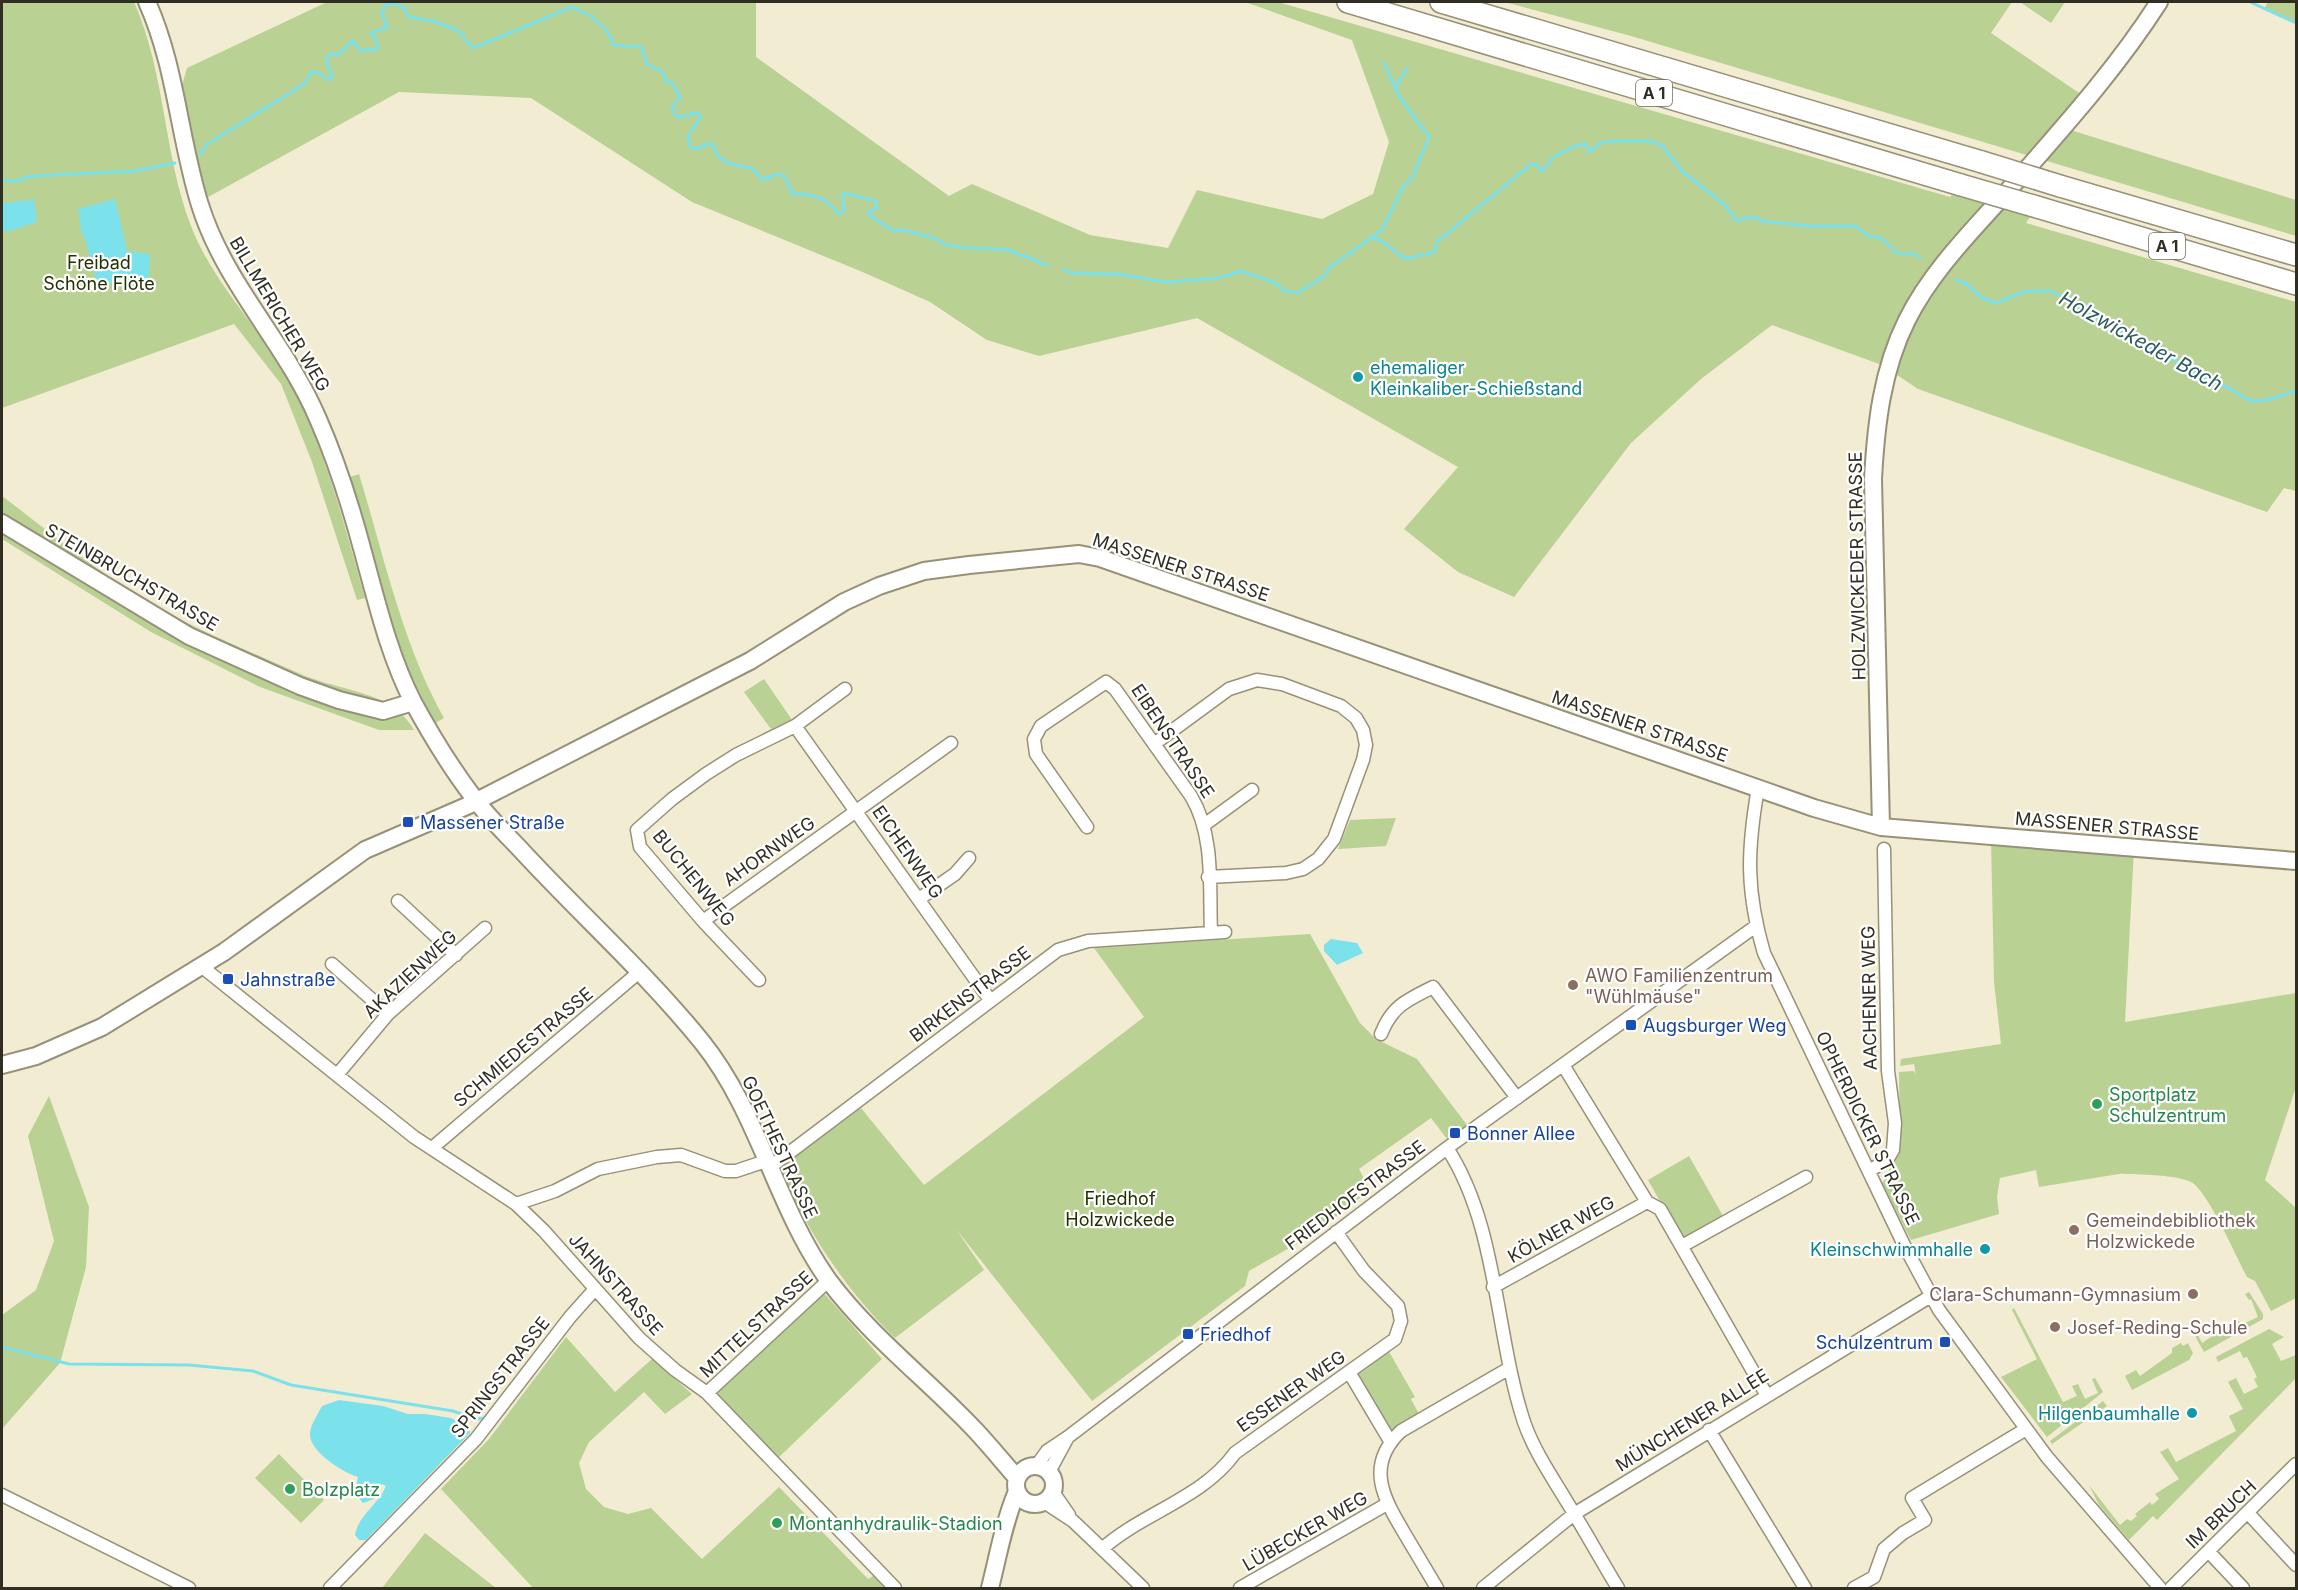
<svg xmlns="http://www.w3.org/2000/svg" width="2298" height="1590" font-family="Inter,sans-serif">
	<rect width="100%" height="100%" fill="#f2ecd2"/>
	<path fill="#bad194" d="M2 2H134C166 74 163 153 191 226 213 283 259 327 288 379 325 447 344 524 365 598L357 600 312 462 281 384 234 324 2 408Z
		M327 2H756V57L949 196 972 184 1090 235 1168 248 1197 190 1322 219 1373 194 1389 142 1352 40 1245 2H1278L1950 197 1961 185 2037 207 2026 223 2296 302V491L2284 488 2267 512 1918 389 1882 365 1772 325 1701 379 1631 443 1514 597 1458 572 1404 529 1458 467 1197 318 1039 356 987 340 930 302 865 273 692 202 531 98 399 92 199 202 178 99 187 68Z
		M1505 2H2012L1991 33 2088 99 2064 128 2296 200V236L1631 36Z
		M2020 2H2065L2051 23Z
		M2268 2H2296V23L2264 9Z
		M359 474C384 556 402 643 444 718L434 724C392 646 371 563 347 478Z
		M2 496C50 532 98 573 150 603 199 631 251 652 303 675 340 691 393 691 414 730H379L260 687 151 632 2 539Z
		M764 679 792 720 771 729 744 692Z
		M1396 818 1386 846 1338 849 1350 820Z
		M1991 839 2134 848 2125 1022 2296 993V1087L2265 1180 2296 1208V1298L2271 1311 2255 1281 2247 1277C2236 1257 2208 1191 2191 1182 2178 1175 2137 1174 2121 1174L2125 1173 2039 1187 2036 1170 2000 1178 1997 1197 1999 1214 1911 1240 1882 1184 1900 1148 1899 1072 1914 1071 1916 1075 1914 1064 1900 1066 1901 1059 2001 1044 1994 982Z
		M1310 934 1360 1023 1376 1039 1417 1059 1467 1125 1447 1139 1431 1118 1359 1169 1370 1190 1312 1235 1249 1271 1245 1286 1092 1401 956 1229 984 1270 895 1338C843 1287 810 1234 779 1169L861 1108 924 1185 1144 1017 1094 948Z
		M49 1096 89 1207 86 1267 60 1363 2 1429V1315L36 1290 54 1241 28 1136Z
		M1689 1156 1723 1216 1682 1240 1648 1180Z
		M823 1292 882 1359 778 1458 715 1392Z
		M2249 1292 2263 1314V1319L2204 1352 2194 1334 2196 1331 2202 1343 2237 1320 2243 1324 2258 1317 2251 1299 2249 1300 2245 1294Z
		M2014 1308 2063 1402 2077 1396 2072 1386 2078 1384 2085 1399 2098 1393 2092 1379 2095 1378 2103 1392 2047 1437 2001 1377 2037 1359 2012 1310Z
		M2269 1329 2284 1337 2272 1344 2281 1361 2296 1355V1378L2157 1520 2153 1516 2129 1540 2099 1505 2089 1485 2120 1525 2127 1519 2131 1521 2137 1516 2135 1514 2150 1502 2152 1505 2159 1499 2155 1494 2179 1479 2160 1452 2168 1448 2176 1462 2236 1431 2229 1416 2243 1409 2228 1382 2236 1378 2244 1394 2258 1387 2254 1379 2257 1377 2247 1357 2243 1358 2240 1351 2218 1362 2216 1357Z
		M566 1337 615 1392 652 1359 692 1394 665 1414 644 1392 589 1442 579 1463 586 1489 604 1507 628 1514 651 1508 702 1559 779 1487 868 1579 875 1575 888 1588H533L441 1489 489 1439Z
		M2181 1343 2183 1346 2188 1343 2193 1353 2189 1360 2132 1390 2125 1376 2136 1370 2140 1376 2172 1353V1348Z
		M1388 1350 1415 1397 1411 1399 1419 1414 1393 1429 1388 1428 1358 1377 1359 1371Z
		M2103 1401 2107 1406 2052 1444 2050 1441Z
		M279 1454 324 1500 301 1523 255 1478Z
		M425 1533 496 1588H382Z"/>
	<path fill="#7be2ec" d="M115 199 127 251 150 254 149 278H131L98 287 84 235 82 236 78 209Z
		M34 200 37 222 6 232 2 228V203Z
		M1331 939 1357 943 1363 953 1337 965 1324 951V945Z
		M339 1400 383 1406 408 1414H425L451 1418 469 1427 470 1433 366 1540H359L355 1535C359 1514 378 1505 386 1486L382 1484 374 1499 363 1503 355 1493 358 1477C344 1473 308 1451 310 1433 311 1424 318 1414 322 1406Z"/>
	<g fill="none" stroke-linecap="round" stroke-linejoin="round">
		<path stroke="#7be2ec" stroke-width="3" d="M2250 2 2296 23
			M1396 87 1407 68
			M200 155 206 145 304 84 312 72H317L330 80 332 76 326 58 332 54 337 55 353 41 361 51 377 49V42L371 33 388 27 382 15 385 5 393 3 405 8 409 17 436 22 457 30 473 48 572 7 591 16 607 31 614 45 641 47 647 64 663 72 666 82 672 83 680 97 672 109 677 117 698 113 700 118 688 136 690 147 694 149 711 143 720 158 728 163 753 169 763 180 778 174 784 176 793 194H807L825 200 839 214 844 211 842 195 845 193 875 201 877 208 868 212 869 215 894 231 904 230 934 238 948 246 1009 250 1047 265
			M2 181H16L33 176 135 171 175 163
			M1372 237 1382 230 1402 188 1412 178 1429 137 1399 96 1384 63
			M1063 269 1071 273 1117 274 1166 282 1217 278 1242 271 1275 283 1285 291 1297 293 1323 277 1330 267 1371 238 1382 241 1405 259 1434 252 1437 242 1531 164 1538 165 1541 171C1549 168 1548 161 1554 157 1562 151 1576 145 1586 144L1589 152 1600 143 1611 141H1648L1662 145 1682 171 1725 205 1736 220 1756 217 1762 221 1810 226H1855L1870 237H1880L1897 253 1914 254 1920 257
			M1956 280 1965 283 1981 297 1996 303 2026 291H2051L2091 312 2102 321 2134 337 2158 354 2189 366 2196 374 2231 389 2245 398 2253 401 2267 400 2296 391
			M2 1347 69 1364 189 1365 253 1371 291 1385 453 1411 476 1419 487 1418"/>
		<g stroke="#969178" stroke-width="15">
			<path id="street" d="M795 726 990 1000
				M1154 744 1229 689 1257 680 1282 684 1341 706 1356 718 1363 730 1366 745 1363 760 1334 839 1318 859 1303 869 1286 873 1208 877
				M1758 788C1747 851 1746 891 1764 953L1904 1245 1939 1310 2047 1457 2160 1588
				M1204 825 1252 790
				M1087 827 1036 754 1034 739 1041 726 1106 682 1115 689 1191 796C1215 836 1209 888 1211 933
				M919 899 955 874 969 858
				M398 901 456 955
				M703 921 951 743
				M332 964 388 1014
				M201 966 414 1137 516 1204 544 1231 639 1338 675 1370 707 1393 895 1588
				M759 980 703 921 640 847 637 830 672 799 706 774 736 755 795 726 845 689
				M1381 1034C1392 1006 1407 1000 1433 987L1517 1098
				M1563 1065 1647 1202 1660 1209 1766 1394
				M337 1075 388 1014 485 928
				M432 1148 638 973
				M1447 1148C1498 1226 1495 1334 1524 1422 1534 1451 1552 1477 1567 1502 1585 1531 1601 1560 1618 1588
				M769 1168 1058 950 1088 941 1225 932
				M1869 1171 1887 1160 1893 1150 1895 1123 1888 1071 1884 849
				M516 1204 555 1191 598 1169 657 1157 681 1155 725 1171H736L766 1161
				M1682 1246 1806 1177
				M1493 1287 1647 1202
				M1349 1372 1390 1441
				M707 1393 829 1280
				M1709 1430 1805 1588
				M1037 1465 1047 1451 1068 1437 1447 1148 1756 926
				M1049 1472 1068 1437
				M1053 1492 1069 1515
				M2 1495 189 1588
				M1044 1502 1073 1521 1143 1588
				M2248 1513 2296 1565
				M1102 1549C1142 1513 1203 1498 1235 1453L1395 1339 1401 1321 1398 1306 1364 1271 1336 1232
				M2208 1551 2243 1588
				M330 1588 476 1439 570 1317 595 1289
				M1240 1588 1387 1504
				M1437 1588C1427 1571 1416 1553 1406 1536 1384 1499 1364 1466 1401 1431L1508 1369
				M1483 1588 1574 1514 1931 1296
				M1854 1588 1874 1577 1884 1549 1903 1533 1925 1520 1912 1498 2026 1429
				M2171 1588 2296 1464"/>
		</g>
		<g stroke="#969178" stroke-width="20">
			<path id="secondary" d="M147 2C176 66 179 138 200 205 225 285 286 343 318 419 337 462 351 507 363 552 377 603 389 655 413 702 431 735 451 768 474 798 488 817 505 833 521 850 580 914 647 974 702 1042 759 1113 776 1207 829 1281 872 1338 928 1380 976 1431 990 1446 1003 1462 1017 1478
				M2 523 189 636 300 686 339 700 383 711 413 702
				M1881 827 1873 479C1876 424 1882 370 1907 320 1931 272 1970 233 2005 194 2059 132 2115 71 2159 2
				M2 1065 36 1056 102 1027 224 952 365 850 469 805 750 661 844 602 879 586 924 571 969 565 1079 554 1100 558 1814 808 1881 827 2296 861
				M1016 1485a19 19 0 1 1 38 0a19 19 0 1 1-38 0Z
				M990 1588C998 1556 1004 1522 1017 1491"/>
		</g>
		<g stroke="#969178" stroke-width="24">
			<path id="highway" d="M1348 2 1961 185
				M1441 2 1982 162
				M2060 186 2296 255
				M2037 207 2296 284"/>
		</g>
		<use href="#street" stroke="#fff" stroke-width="12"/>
		<use href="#secondary" stroke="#fff" stroke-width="16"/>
		<use href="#highway" stroke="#fff" stroke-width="21"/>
		<g stroke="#969178" stroke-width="24" stroke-linecap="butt">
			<path id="highway-bridge" d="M1982 162 2060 186
				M1961 185 2037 207"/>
		</g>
		<use href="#highway-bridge" stroke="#fff" stroke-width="21"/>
	</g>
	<g fill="#0f9aa8" stroke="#fff" stroke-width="2">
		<circle cx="1358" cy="377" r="6"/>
		<circle cx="1985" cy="1249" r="6"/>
		<circle cx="2192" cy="1413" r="6"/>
	</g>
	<g fill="#1a4fb4" stroke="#fff" stroke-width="2">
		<rect x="402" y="816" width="12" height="12" rx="3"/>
		<rect x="222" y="973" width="12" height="12" rx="3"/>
		<rect x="1625" y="1019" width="12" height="12" rx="3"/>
		<rect x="1449" y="1127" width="12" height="12" rx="3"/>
		<rect x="1182" y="1328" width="12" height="12" rx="3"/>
		<rect x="1939" y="1336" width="12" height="12" rx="3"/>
	</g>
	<g fill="#8d6e63" stroke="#fff" stroke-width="2">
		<circle cx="1573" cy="985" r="6"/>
		<circle cx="2074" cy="1230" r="6"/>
		<circle cx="2193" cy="1294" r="6"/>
		<circle cx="2055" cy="1327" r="6"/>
	</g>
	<g fill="#2e9e5b" stroke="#fff" stroke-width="2">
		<circle cx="2097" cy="1104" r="6"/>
		<circle cx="290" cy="1489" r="6"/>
		<circle cx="777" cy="1523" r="6"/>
	</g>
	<g text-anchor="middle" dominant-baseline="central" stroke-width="4.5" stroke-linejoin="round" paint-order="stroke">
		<g fill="#fff" stroke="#6e6d65" stroke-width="1.5">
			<rect x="1636" y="80" width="36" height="26" rx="4.5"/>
			<rect x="2149" y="233" width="36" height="26" rx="4.5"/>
		</g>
		<g font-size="16" font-weight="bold" fill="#302e23">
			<text x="1654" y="93">A 1</text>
			<text x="2167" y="246">A 1</text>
		</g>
		<g font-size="18" fill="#223100" stroke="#fff">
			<text x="99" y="262">Freibad<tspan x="99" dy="21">Schöne Flöte</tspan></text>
			<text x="1120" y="1198">Friedhof<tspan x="1120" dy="21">Holzwickede</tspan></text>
		</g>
		<g font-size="18" fill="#302e23" stroke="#fff">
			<text transform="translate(280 314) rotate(59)">BILLMERICHER WEG</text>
			<text transform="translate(1857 566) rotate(-91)">HOLZWICKEDER STRASSE</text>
			<text transform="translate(1181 567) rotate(18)">MASSENER STRASSE</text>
			<text transform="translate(132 577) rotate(30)">STEINBRUCHSTRASSE</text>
			<text transform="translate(1640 726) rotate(19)">MASSENER STRASSE</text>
			<text transform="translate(1173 741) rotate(56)">EIBENSTRASSE</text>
			<text transform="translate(2107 826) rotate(5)">MASSENER STRASSE</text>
			<text transform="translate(769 851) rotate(-35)">AHORNWEG</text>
			<text transform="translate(908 852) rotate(55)">EICHENWEG</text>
			<text transform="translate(694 878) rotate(51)">BUCHENWEG</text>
			<text transform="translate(410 974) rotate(-43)">AKAZIENWEG</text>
			<text transform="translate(970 994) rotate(-37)">BIRKENSTRASSE</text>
			<text transform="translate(1869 998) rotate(-91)">AACHENER WEG</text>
			<text transform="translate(523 1047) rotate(-40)">SCHMIEDESTRASSE</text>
			<text transform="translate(1868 1128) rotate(64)">OPHERDICKER STRASSE</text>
			<text transform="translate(780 1147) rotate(65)">GOETHESTRASSE</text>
			<text transform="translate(1355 1195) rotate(-37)">FRIEDHOFSTRASSE</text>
			<text transform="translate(1561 1229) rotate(-29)">KÖLNER WEG</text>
			<text transform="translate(616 1284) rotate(48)">JAHNSTRASSE</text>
			<text transform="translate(756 1324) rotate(-43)">MITTELSTRASSE</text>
			<text transform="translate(500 1377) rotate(-52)">SPRINGSTRASSE</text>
			<text transform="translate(1291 1391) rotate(-35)">ESSENER WEG</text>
			<text transform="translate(1692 1420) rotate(-32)">MÜNCHENER ALLEE</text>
			<text transform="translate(2221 1514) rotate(-44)">IM BRUCH</text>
			<text transform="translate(1305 1531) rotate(-30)">LÜBECKER WEG</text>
		</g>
		<g font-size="18" fill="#0d838f" stroke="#fff" text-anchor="end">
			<text x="1370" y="367" text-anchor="start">ehemaliger<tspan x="1370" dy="21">Kleinkaliber-Schießstand</tspan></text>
			<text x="1973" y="1249">Kleinschwimmhalle</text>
			<text x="2180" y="1413">Hilgenbaumhalle</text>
		</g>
		<g font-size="18" fill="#164399" stroke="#fff" text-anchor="start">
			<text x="420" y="822">Massener Straße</text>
			<text x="240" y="979">Jahnstraße</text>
			<text x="1643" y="1025">Augsburger Weg</text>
			<text x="1467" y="1133">Bonner Allee</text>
			<text x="1200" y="1334">Friedhof</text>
			<text x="1933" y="1342" text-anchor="end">Schulzentrum</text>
		</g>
		<g font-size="18" fill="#785e54" stroke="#fff" text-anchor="start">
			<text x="1585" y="975">AWO Familienzentrum<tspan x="1585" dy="21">"Wühlmäuse"</tspan></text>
			<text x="2086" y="1220">Gemeindebibliothek<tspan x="2086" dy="21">Holzwickede</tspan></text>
			<text x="2181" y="1294" text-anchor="end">Clara-Schumann-Gymnasium</text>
			<text x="2067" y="1327">Josef-Reding-Schule</text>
		</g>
		<g font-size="18" fill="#27864d" stroke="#fff" text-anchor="start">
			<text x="2109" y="1094">Sportplatz<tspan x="2109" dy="21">Schulzentrum</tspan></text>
			<text x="302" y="1489">Bolzplatz</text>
			<text x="789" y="1523">Montanhydraulik-Stadion</text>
		</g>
		<g font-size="20" font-style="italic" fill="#2c5a5e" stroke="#fff">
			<text transform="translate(2141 341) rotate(29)">Holzwickeder Bach</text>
		</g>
	</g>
	<rect width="2298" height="1590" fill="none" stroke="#302e23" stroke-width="6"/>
</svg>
